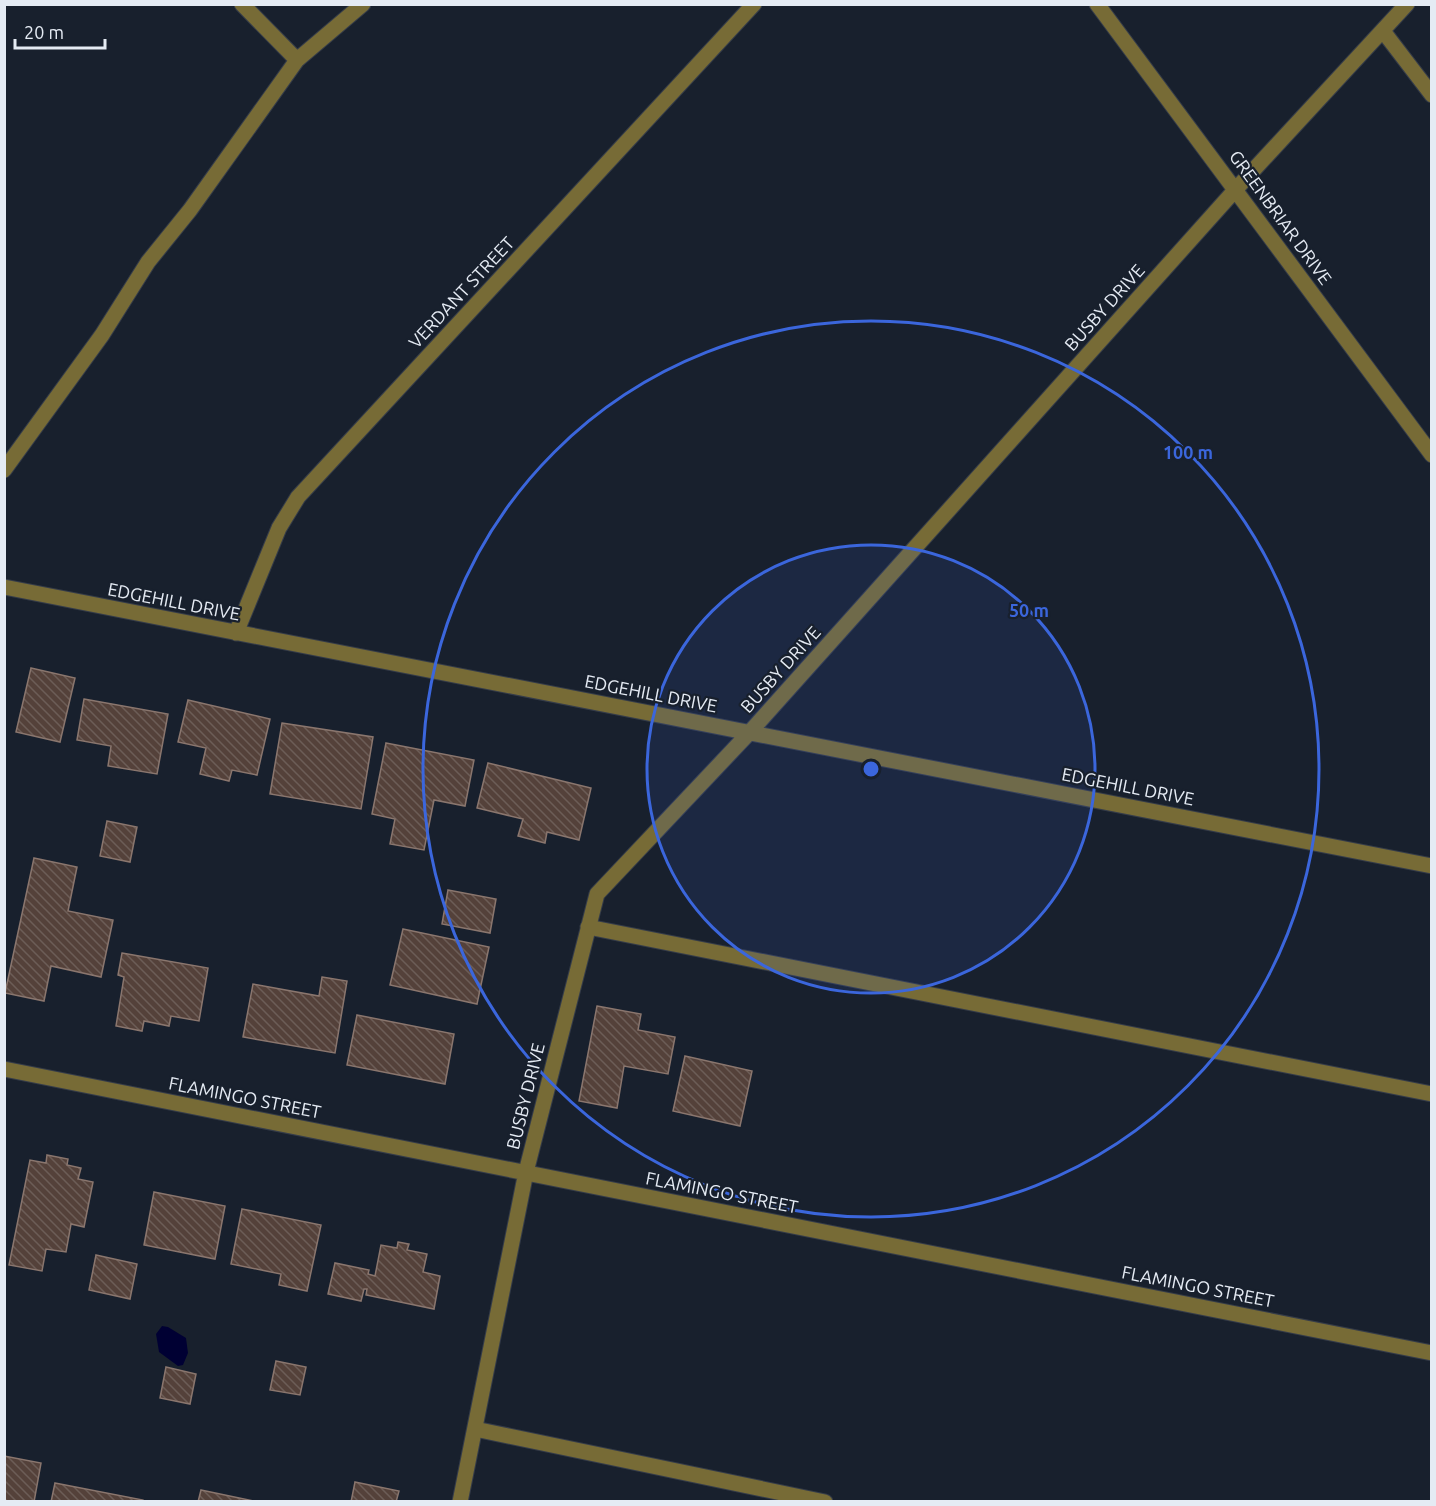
<svg xmlns="http://www.w3.org/2000/svg" width="1436" height="1506" font-family="Ubuntu,sans-serif">
	<defs>
		<pattern id="building-back-hatch" width="6" height="6" patternUnits="userSpaceOnUse" patternTransform="scale(1.5)"><rect width="6" height="6" fill="#54413a"/><path d="M-1 5l2 2M0 0l6 6M5-1l2 2" fill="none" stroke="#6c5d57"/></pattern>
	</defs>
	<rect width="100%" height="100%" fill="#18202d"/>
	<path fill="#003" d="M162 1326 168 1327 186 1338 188 1353 183 1365 178 1366 159 1352 156 1334Z"/>
	<path fill="url(#building-back-hatch)" stroke="#8a766e" stroke-width="1.5" d="M31 668 75 678 60 742 16 732Z
		M84 699 168 714 157 774 108 766 111 746 77 740Z
		M188 700 270 719 257 775 232 770 229 781 200 774 206 748 178 742Z
		M282 723 373 737 361 809 270 794Z
		M386 743 474 760 465 806 434 800 424 850 390 844 395 819 372 814Z
		M488 763 591 788 579 840 547 832 545 843 518 836 523 819 477 808Z
		M107 821 137 827 130 862 100 856Z
		M34 858 77 867 68 911 113 920 101 977 51 966 44 1001 5 993Z
		M448 890 496 899 490 933 442 924Z
		M403 929 489 947 477 1004 390 985Z
		M122 953 208 968 199 1021 171 1016 169 1026 144 1021 142 1031 116 1026 124 977 118 975Z
		M322 977 347 981 335 1053 243 1037 253 984 319 996Z
		M597 1006 641 1014 638 1030 675 1037 668 1074 624 1066 617 1108 579 1101Z
		M357 1015 454 1034 445 1084 347 1065Z
		M685 1056 752 1071 740 1126 673 1111Z
		M47 1155 68 1159 67 1165 81 1168 78 1179 93 1182 84 1227 71 1224 66 1252 46 1249 42 1271 9 1265 30 1160 46 1163Z
		M154 1192 225 1206 215 1259 144 1245Z
		M242 1209 321 1225 307 1291 279 1285 281 1274 231 1264Z
		M398 1242 409 1244 407 1250 427 1254 423 1272 440 1276 434 1309 366 1295 367 1289H364L361 1301 328 1294 335 1263 369 1270 368 1274 375 1276 381 1245 397 1248Z
		M96 1255 137 1264 130 1299 89 1290Z
		M276 1361 306 1367 300 1395 270 1390Z
		M166 1367 196 1374 190 1404 160 1398Z
		M4 1456 41 1463 34 1502H4Z
		M355 1482 399 1491 396 1502H351Z
		M55 1483 143 1500V1502H51Z
		M201 1490 258 1502H198Z"/>
	<g fill="none" stroke-linecap="round" stroke-linejoin="round">
		<g stroke="#353c49" stroke-width="17">
			<path id="minor" d="M242 4 297 60 363 4
				M1097 4 1432 455
				M1383 31 1432 95
				M4 470 102 335 148 262 190 210 297 60
				M4 587 1432 866
				M236 633 279 528 298 497 754 4
				M588 927 1432 1094
				M4 1069 1432 1353
				M475 1429 825 1502
				M460 1502 526 1172 597 894 750 732 1236 189 1407 4"/>
		</g>
		<use href="#minor" stroke="#776b36" stroke-width="15"/>
	</g>
	<circle cx="871" cy="769" r="224" fill="#3b66dc" fill-opacity=".12"/>
	<g fill="none" stroke="#3b66dc" stroke-width="3">
		<circle cx="871" cy="769" r="224"/>
		<circle cx="871" cy="769" r="448"/>
	</g>
	<g text-anchor="middle" dominant-baseline="central" stroke-width="4.5" stroke-linejoin="round" paint-order="stroke">
		<g font-size="18" fill="#e5ebf4" stroke="#18202d">
			<text transform="translate(1281 217) rotate(54)">GREENBRIAR DRIVE</text>
			<text transform="translate(461 292) rotate(-47)">VERDANT STREET</text>
			<text transform="translate(1104 307) rotate(-48)">BUSBY DRIVE</text>
			<text transform="translate(174 601) rotate(11)">EDGEHILL DRIVE</text>
			<text transform="translate(780 669) rotate(-48)">BUSBY DRIVE</text>
			<text transform="translate(651 693) rotate(11)">EDGEHILL DRIVE</text>
			<text transform="translate(1128 786) rotate(11)">EDGEHILL DRIVE</text>
			<text transform="translate(525 1096) rotate(-76)">BUSBY DRIVE</text>
			<text transform="translate(245 1097) rotate(11)">FLAMINGO STREET</text>
			<text transform="translate(722 1192) rotate(11)">FLAMINGO STREET</text>
			<text transform="translate(1198 1286) rotate(11)">FLAMINGO STREET</text>
		</g>
	</g>
	<circle cx="871" cy="769" r="9" fill="#3b66dc" stroke="#18202d" stroke-width="3"/>
	<g font-size="18" text-anchor="middle" font-weight="bold" fill="#3b66dc" stroke="#18202d" stroke-width="4.5" stroke-linejoin="round" paint-order="stroke">
		<text x="1188" y="459">100 m</text>
		<text x="1029" y="617">50 m</text>
	</g>
	<rect width="1436" height="1506" fill="none" stroke="#e5ebf4" stroke-width="12"/>
	<path d="M15 39v9h90v-9" fill="none" stroke="#e5ebf4" stroke-width="3"/>
	<text x="24" y="39" font-size="18" fill="#e5ebf4" stroke="#18202d" stroke-width="4.5" paint-order="stroke">20 m</text>
</svg>
